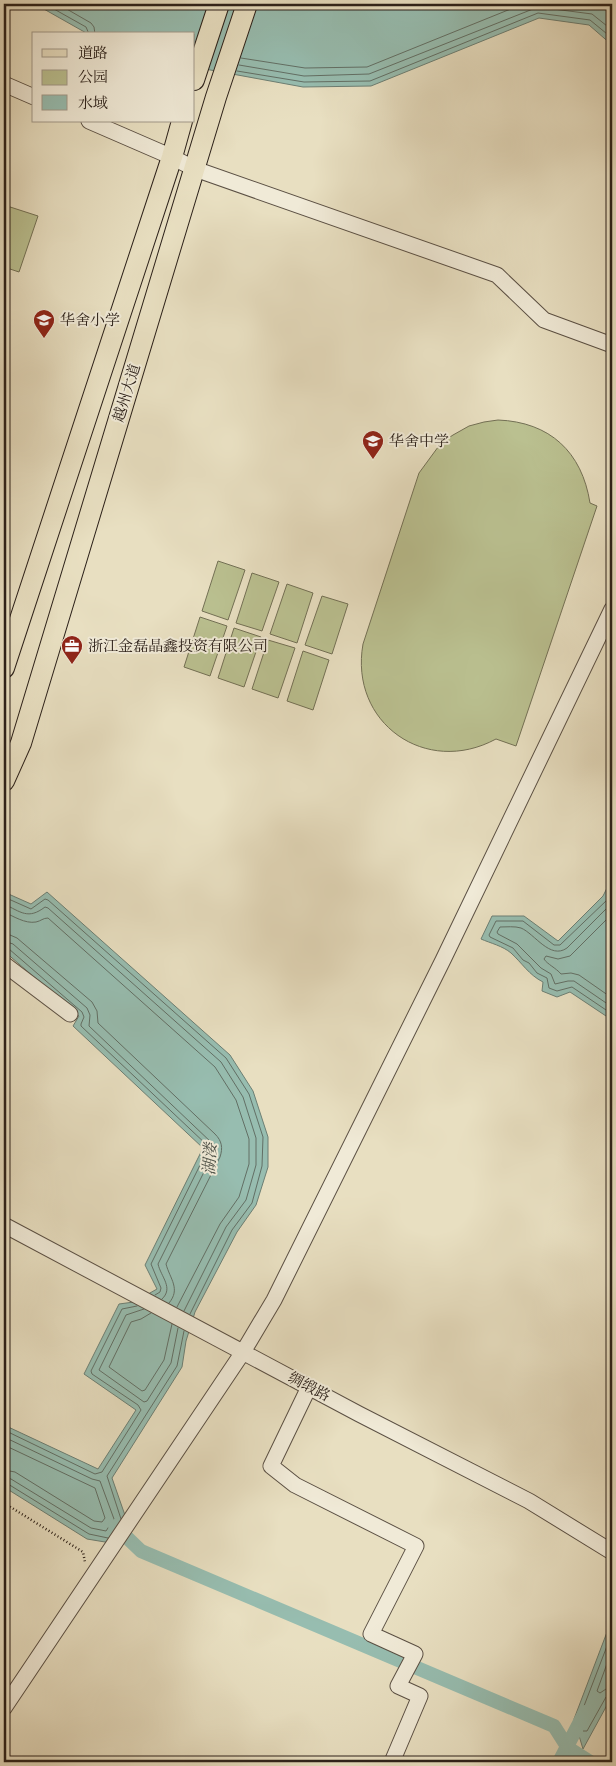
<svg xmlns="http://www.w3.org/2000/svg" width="616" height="1766" font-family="'IM FELL DW Pica','Noto Serif SC',serif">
	<rect width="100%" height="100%" fill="#e8dfc1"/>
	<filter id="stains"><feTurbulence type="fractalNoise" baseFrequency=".004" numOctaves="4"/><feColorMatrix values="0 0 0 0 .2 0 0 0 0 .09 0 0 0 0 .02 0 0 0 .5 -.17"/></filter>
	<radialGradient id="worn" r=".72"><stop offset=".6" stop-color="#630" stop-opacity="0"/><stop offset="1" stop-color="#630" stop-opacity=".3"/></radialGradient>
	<path fill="#bac090" stroke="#737055" d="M4 205 38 216 19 272 4 267Z
		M498 420C550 422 582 452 590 503L597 506 516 746 496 739C426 777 349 723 363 644L419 473 441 443 453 435 469 426 484 422Z
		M218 561 245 570 228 620 202 611Z
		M252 573 279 582 262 631 236 623Z
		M287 584 313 593 297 643 270 634Z
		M322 596 348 604 332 654 305 645Z
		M200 617 227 626 210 676 184 667Z
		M234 628 261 637 244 687 218 678Z
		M268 640 295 648 278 698 252 689Z
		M303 651 329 660 313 710 287 701Z"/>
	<path fill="#97bdb0" stroke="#6c7f74" d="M35 4H612V45L589 25 539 18 371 86 303 87 194 67V34H88Z
		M612 878V1020L570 992 557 997 542 991 543 982C529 975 522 963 511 953 503 946 490 943 481 939L492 916H524L558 941 603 896Z
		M4 892 31 904 47 892 230 1055 253 1091 268 1137V1167L256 1205 237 1232 195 1312 186 1341 182 1367 112 1478 127 1521 111 1543 87 1539 4 1487V1425L98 1469 136 1410 84 1374 119 1304 134 1302 157 1289 145 1265 203 1148 73 1026 79 1016 4 951Z
		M612 1619V1696L583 1749 574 1719Z"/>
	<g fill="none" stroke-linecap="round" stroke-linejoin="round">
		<path stroke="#626f65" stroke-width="1" d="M45 4 86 27 89 34
			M58 4 91 23 94 27 95 34
			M241 58 305 68 367 67 523 4
			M239 65 304 76 369 74 538 7 592 14 612 30
			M237 71 304 82 370 81 538 13 590 20 612 38
			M612 889 607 900 560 945H554L523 921H496L489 935 490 937 513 948 523 960 529 963 537 973 547 978 549 988 557 991 572 987 612 1014
			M4 897 31 909 45 899 48 900 226 1058 249 1094 263 1137 262 1166 252 1203 232 1230 190 1314
			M612 903 567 948C550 960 535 934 521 928 515 926 506 927 500 927L497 932 498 934 517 944 541 968 551 974 555 984 568 981H574L612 1007
			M4 904C21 912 28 920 45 907L48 908 221 1062 243 1097 256 1138V1165L246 1200 226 1227 184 1311
			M4 912C13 916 25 924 36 922 41 921 43 918 48 918L215 1067 236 1100 249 1139V1164L239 1197 220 1224 177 1307
			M612 914 570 956 558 959 546 956 544 959C547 964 556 968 561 974L571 973 579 975 612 998
			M4 934 10 935 17 938 92 1002 97 1011 98 1023 215 1134C222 1141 223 1148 220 1157L166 1264C170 1279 181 1289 169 1303
			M4 941 13 944 87 1008 90 1015 89 1026 213 1144V1154L158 1264C161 1277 174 1288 162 1299
			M4 948 9 949 82 1012 84 1017 81 1024V1026L208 1146 207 1151 151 1264 161 1288 160 1292 155 1295
			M144 1309 126 1315 99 1370 144 1402 147 1401 171 1363 178 1328
			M151 1313 141 1319 131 1322 109 1367 142 1391 145 1390 164 1360 172 1324
			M4 1430 95 1474 102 1472 141 1410 138 1405 92 1374 91 1371 122 1309 137 1306
			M4 1437 92 1479 100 1481 114 1519 106 1531 91 1528 11 1479 4 1477
			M4 1445 95 1488 105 1518 102 1522 94 1521 15 1472 4 1470
			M4 1483 8 1484 89 1534 108 1538
			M121 1519 107 1476 177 1366 184 1331
			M612 1633 579 1719 583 1731H587L606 1697 612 1694
			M612 1650 597 1691 600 1693 606 1689 612 1688"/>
		<path stroke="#97bdb0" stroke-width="14" d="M115 1526 141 1551 554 1726 568 1748 590 1762
			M559 1762 585 1712"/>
		<g stroke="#5b5044" stroke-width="17">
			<path id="minor" d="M4 84 34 97
				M89 121 172 157 195 169 497 275 544 320 612 345
				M4 964 70 1014
				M4 1225 359 1414 529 1501 612 1552
				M309 1387 271 1466 295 1485 416 1546 371 1634 415 1654 398 1686 420 1696 392 1762
				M4 1708 243 1352 274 1300 443 960 612 609"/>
		</g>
		<g stroke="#2c211a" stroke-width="22">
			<path id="major" d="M194 80 219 4
				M4 668 172 157 182 121
				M4 781 21 743 216 97 247 4"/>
		</g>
		<path stroke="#2c211a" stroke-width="2.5" stroke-dasharray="1 2.5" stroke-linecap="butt" d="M4 1503 83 1552 85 1562"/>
		<use href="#minor" stroke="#f0ead7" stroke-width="15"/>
		<use href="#major" stroke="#e8dfc1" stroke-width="20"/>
	</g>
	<defs>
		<g id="school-pin" transform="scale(1.125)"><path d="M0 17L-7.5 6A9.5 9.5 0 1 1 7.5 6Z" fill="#8f2418" stroke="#f0ead7"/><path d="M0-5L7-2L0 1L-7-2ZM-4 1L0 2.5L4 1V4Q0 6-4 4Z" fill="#fff"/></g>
		<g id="office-pin" transform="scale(1.125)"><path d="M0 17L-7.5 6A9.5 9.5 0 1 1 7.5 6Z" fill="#8f2418" stroke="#f0ead7"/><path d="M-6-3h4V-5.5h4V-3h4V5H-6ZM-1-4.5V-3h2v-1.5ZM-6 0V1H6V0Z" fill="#fff"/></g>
	</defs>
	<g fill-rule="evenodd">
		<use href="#school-pin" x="44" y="320"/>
		<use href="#school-pin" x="373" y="441"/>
		<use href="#office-pin" x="72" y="646"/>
	</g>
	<g text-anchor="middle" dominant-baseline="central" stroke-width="4" stroke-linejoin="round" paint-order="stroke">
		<g font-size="15" fill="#2c211a" stroke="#f0ead7" text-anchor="start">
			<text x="60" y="320">华舍小学</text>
			<text x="389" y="441">华舍中学</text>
			<text x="88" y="646">浙江金磊晶鑫投资有限公司</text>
		</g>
		<g font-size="15" fill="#2c211a" stroke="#f0ead7">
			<text transform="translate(127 393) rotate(-73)">越州大道</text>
			<text transform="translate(309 1387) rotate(28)">绸缎路</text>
		</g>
		<g font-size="16" font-style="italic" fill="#4c5047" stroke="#f0ead7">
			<text transform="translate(210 1159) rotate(-87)">湖溇</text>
		</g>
	</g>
	<rect width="616" height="1766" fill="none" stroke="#e8dfc1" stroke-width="20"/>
	<rect x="5" y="5" width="606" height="1756" fill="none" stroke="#2c211a" stroke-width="2.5"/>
	<rect x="10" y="10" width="596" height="1746" fill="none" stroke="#2c211a"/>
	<rect x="32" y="32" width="162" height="90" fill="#f0ead7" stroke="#a29a8b"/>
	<rect x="42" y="49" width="25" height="8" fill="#e8dfc1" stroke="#a29a8b"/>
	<text x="78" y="58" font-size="15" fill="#2c211a">道路</text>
	<rect x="42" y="70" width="25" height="15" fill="#bac090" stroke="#a29a8b"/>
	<text x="78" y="82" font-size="15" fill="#2c211a">公园</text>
	<rect x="42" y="95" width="25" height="15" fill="#97bdb0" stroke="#a29a8b"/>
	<text x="78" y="108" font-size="15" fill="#2c211a">水域</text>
	<rect width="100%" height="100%" filter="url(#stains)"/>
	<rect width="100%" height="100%" fill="url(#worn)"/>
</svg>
